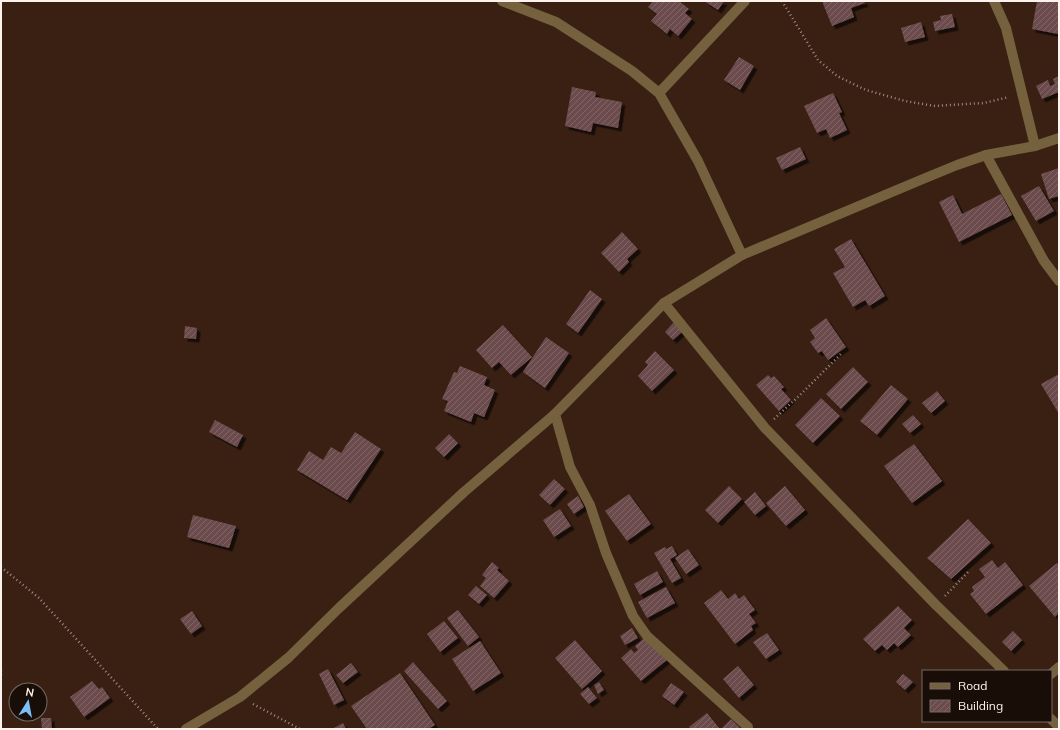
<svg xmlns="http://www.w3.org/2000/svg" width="1060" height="730" font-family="Mulish,sans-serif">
	<defs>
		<pattern id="building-hatch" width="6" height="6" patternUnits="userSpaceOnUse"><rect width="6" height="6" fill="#6c4b4d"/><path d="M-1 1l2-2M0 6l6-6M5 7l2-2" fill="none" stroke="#826567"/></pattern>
		<filter id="shadow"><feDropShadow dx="3.5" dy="3.5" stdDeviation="0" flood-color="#0009"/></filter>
	</defs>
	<rect width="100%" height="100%" fill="#392013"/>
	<path fill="url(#building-hatch)" filter="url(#shadow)" d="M653 1H679L689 9 685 13 692 19 678 36 670 29 667 34 651 21 657 14 648 7Z
		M704 1H724L718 10Z
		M822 1H864L865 3 851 8 854 17 832 26Z
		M1037 1H1059V26L1058 34 1032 29Z
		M952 14 955 27 935 31 933 22 941 20 940 16Z
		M921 22 925 37 905 42 901 28Z
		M739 57 754 66 740 90 724 80Z
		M1059 76V92L1042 99 1036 86 1048 80 1050 86 1055 84 1053 79Z
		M572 87 596 92 595 97 622 102 618 128 593 123 591 132 565 126Z
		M833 93 842 112 839 113 847 130 830 138 826 129 817 133 804 106Z
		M800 147 806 159 782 170 776 158Z
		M1059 168V196L1049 199 1041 174Z
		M1039 186 1054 211 1036 221 1021 196Z
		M1001 194 1012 215 959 242 939 202 953 195 962 214Z
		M622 232 638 249 627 259 629 262 619 272 601 253Z
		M851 239 885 296 869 306 865 300 853 307 833 273 845 267 834 249Z
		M590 290 602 299 578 333 566 324Z
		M826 318 846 347 828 360 822 351 818 353 810 342 815 338 810 330Z
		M674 322 683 331 673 340 665 332Z
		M503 325 532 357 511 375 499 362 492 368 476 350Z
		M185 326 197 328 196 339 184 338Z
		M546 337 569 353 545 388 523 372Z
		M655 351 674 370 652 391 638 376 648 365 645 362Z
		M460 366 487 377 484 385 495 390 484 417 474 413 471 422 444 411 448 401 442 399 454 372 457 373Z
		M853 367 868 382 841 409 826 394Z
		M1059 374V414L1041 384Z
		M768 375 771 378 774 376 784 387 781 389 791 400 779 411 756 385Z
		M891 385 908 399 877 435 860 421Z
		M937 391 945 401 931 413 922 403Z
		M821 398 840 416 813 443 795 425Z
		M913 415 921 424 910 433 902 424Z
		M215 420 243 435 237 447 209 432Z
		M355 432 381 449 347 500 297 470 309 451 323 460 331 447 341 453Z
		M449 434 458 443 444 457 435 448Z
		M914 444 942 481 912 503 884 466Z
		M554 479 565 489 550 505 539 495Z
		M729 486 742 499 718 523 705 510Z
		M785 486 805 510 786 526 766 503Z
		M755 492 766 506 755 515 744 502Z
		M629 494 651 524 627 541 605 511Z
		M578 496 584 507 574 514 567 504Z
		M560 509 571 526 554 537 543 520Z
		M193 515 236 526 229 548 187 537Z
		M968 519 991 543 951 579 927 558Z
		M672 546 677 555 670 559 681 578 672 583 654 553 665 547 666 549Z
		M688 549 699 565 686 574 675 558Z
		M992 560 998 568 1005 562 1023 585 986 614 970 594 974 591 972 587 985 577 979 569Z
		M492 562 499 568 497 570 509 581 494 598 480 586 486 578 482 575Z
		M1057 563 1059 566V613L1055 617 1029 586Z
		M657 571 663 582 640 595 634 584Z
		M476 586 487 595 479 604 468 595Z
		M666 587 675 603 647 618 638 602Z
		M721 590 728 599 735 593 739 599 744 595 755 610 749 614 756 623 751 626 753 630 735 644 704 603Z
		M898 606 912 620 904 628 911 635 898 647 894 643 887 650 882 645 875 651 863 639Z
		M458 610 479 637 468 646 447 618Z
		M192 611 202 626 191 634 180 619Z
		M444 621 458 638 440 652 427 634Z
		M632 628 638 638 625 645 620 636Z
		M1013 631 1022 640 1011 651 1002 642Z
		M767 633 779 650 766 659 753 642Z
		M648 635 668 659 641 681 621 658 631 649 634 653 638 650 635 646Z
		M575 640 602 671 582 689 555 658Z
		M480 641 501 673 473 691 452 659Z
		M413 662 447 701 438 709 404 671Z
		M351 663 358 672 343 683 336 675Z
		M738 666 754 685 739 698 723 679Z
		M328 669 344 700 334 705 319 674Z
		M400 673 435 725 428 729H367L351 706Z
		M903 674 913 682 905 690 896 682Z
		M92 681 99 689 102 687 110 698 84 717 70 697Z
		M599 682 604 690 598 694 594 685Z
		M671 683 684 692 674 705 662 696Z
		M588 687 597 698 589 704 580 694Z
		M707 713 720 729H691L689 727Z
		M41 718H51L52 729H42Z
		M731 719 741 729H721Z
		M343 723 346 729H332Z"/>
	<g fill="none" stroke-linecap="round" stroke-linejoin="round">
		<path stroke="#9e8c83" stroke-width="2.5" stroke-dasharray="1 3" stroke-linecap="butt" d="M782 1 818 60 837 76 866 90 905 101 935 106 984 103 1009 97
			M774 419 801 394 842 353
			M1 567 39 598 158 729
			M945 596 969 571
			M1 670V676
			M253 704 300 729"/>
		<path stroke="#75613e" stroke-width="10" d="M502 1 556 22 632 71 659 93 698 161 742 255
			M994 1 1006 28 1035 146
			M659 93 745 1
			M986 155 1044 261 1059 281
			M664 303 765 428 936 605 1004 671
			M555 414 570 467 590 505 606 553 633 616 647 636 748 727
			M1051 674 1059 667
			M1051 719 1059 727"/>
		<path stroke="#75613e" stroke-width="10" d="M186 729 240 697 288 658 339 608 464 492 555 414 664 303 742 255 923 179 957 165 986 155 1035 146 1059 138"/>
	</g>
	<rect width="1060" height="730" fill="none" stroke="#fdf2ed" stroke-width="4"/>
	<rect x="922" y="670" width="130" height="52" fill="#180d07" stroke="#746963"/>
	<rect x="930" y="683" width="20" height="6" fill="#75613e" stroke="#746963"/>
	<text x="958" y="690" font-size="12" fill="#fdf2ed">Road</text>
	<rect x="930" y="700" width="20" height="12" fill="url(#building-hatch)" stroke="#746963"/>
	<text x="958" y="710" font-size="12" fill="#fdf2ed">Building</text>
	<g transform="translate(28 702) rotate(11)"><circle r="19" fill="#180d07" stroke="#746963"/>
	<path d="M0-3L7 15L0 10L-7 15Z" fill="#7abff8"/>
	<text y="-6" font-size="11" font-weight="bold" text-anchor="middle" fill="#fdf2ed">N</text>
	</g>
</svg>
